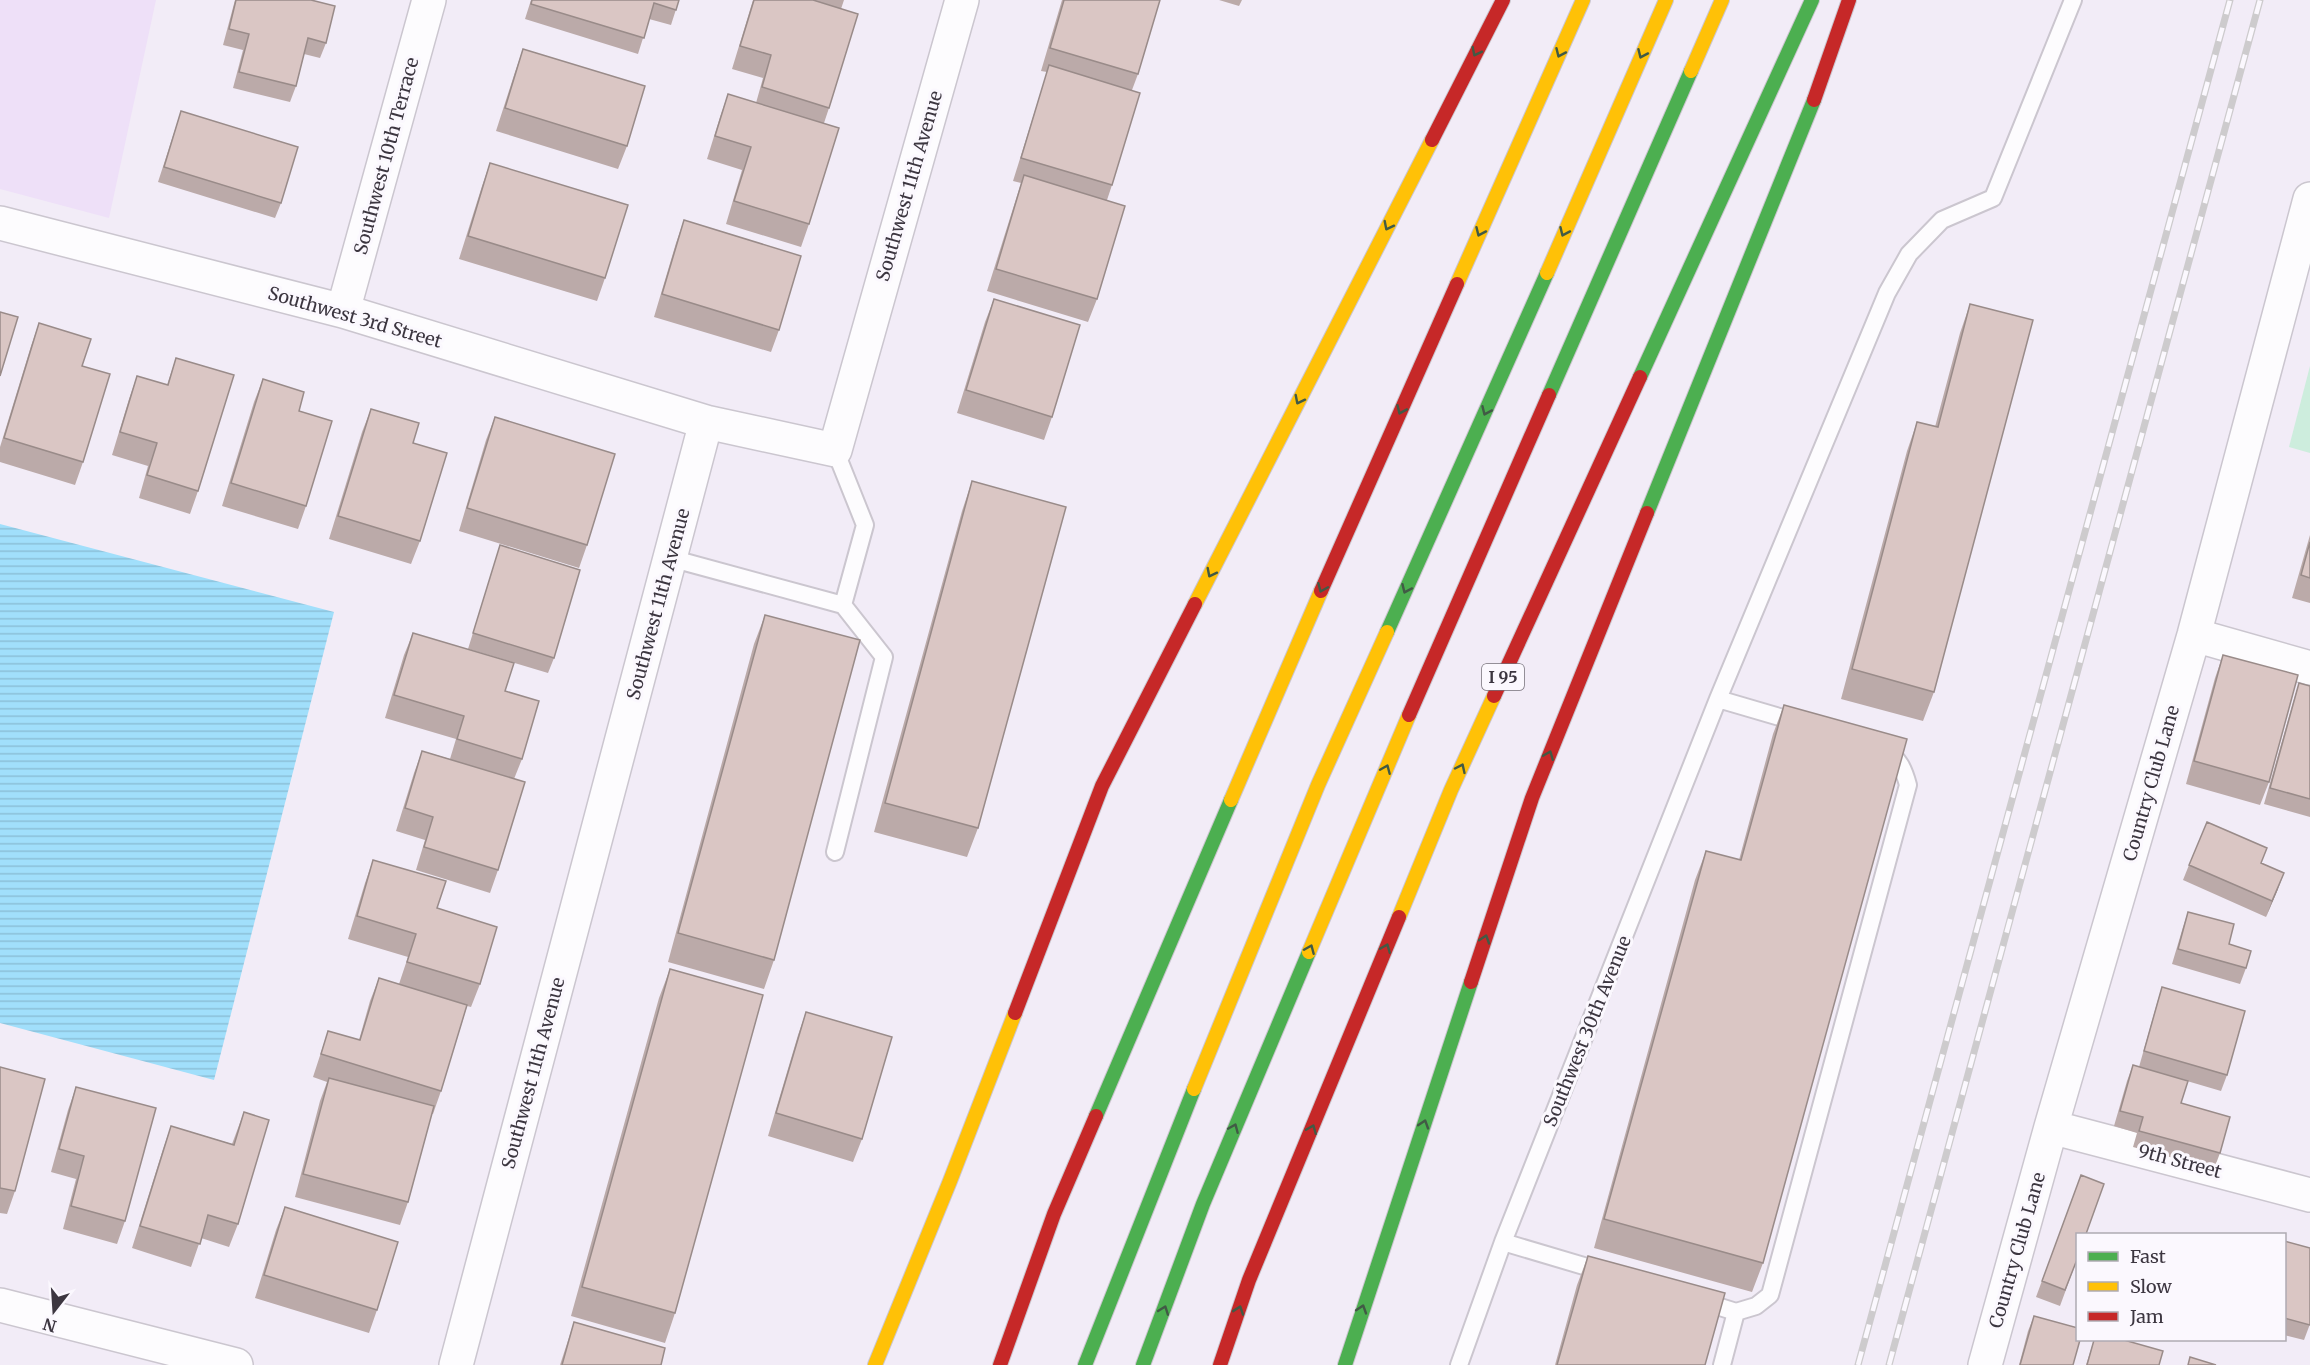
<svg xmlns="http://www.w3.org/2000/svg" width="2310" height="1365" font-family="Merriweather,serif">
	<defs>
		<pattern id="water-rules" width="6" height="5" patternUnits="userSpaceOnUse" patternTransform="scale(1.5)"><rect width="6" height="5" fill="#a1dffb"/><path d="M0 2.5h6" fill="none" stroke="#8cc0d8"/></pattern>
	</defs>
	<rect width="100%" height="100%" fill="#f2ecf7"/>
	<path fill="#eee0f8" d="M0 0H156L109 218 0 189Z"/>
	<path fill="#cdeddd" d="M2310 366V453L2289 447Z"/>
	<path fill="url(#water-rules)" d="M0 524 334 612 214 1080 0 1023Z"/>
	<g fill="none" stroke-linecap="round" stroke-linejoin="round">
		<g stroke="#cbc6cf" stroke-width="20">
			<path id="lane" d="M670 558 843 605 865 525 835 450
				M1718 699 1800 723
				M835 852 884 657 843 605
				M1503 1242 1604 1272
				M1701 1301 1736 1312 1722 1365
				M1736 1312 1756 1306 1770 1295 1908 785C1904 770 1899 758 1885 750
				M1459 1365 1503 1242 1718 699 1887 293 1909 254 1942 220 1993 198 2073 0"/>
		</g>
		<g stroke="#cbc6cf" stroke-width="36">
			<path id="street" d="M0 223 343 311 706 422 835 450 962 0
				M343 311 429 0
				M2194 635 2310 668
				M2051 1127 2310 1195
				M0 1305 236 1365
				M456 1365 706 422
				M1985 1365 2051 1127 2194 635 2310 199"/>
		</g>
		<g stroke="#cbc6cf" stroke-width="16">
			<path id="fast" d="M1640 377 1812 0
				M1549 395 1691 71
				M1647 513 1814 100
				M1387 632 1547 273
				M1096 1116 1231 800
				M1085 1365 1194 1089
				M1143 1365 1203 1204 1309 952
				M1345 1365 1471 982"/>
		</g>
		<g stroke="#cbc6cf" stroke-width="16">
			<path id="slow" d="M1691 71 1722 0
				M1547 273 1666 0
				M1457 284 1583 0
				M1195 604 1432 140
				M1231 800 1321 591
				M1399 917 1451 790 1494 696
				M1309 952 1409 715
				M1194 1089 1318 785 1387 632
				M875 1365 950 1181 1015 1013"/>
		</g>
		<g stroke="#cbc6cf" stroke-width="16">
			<path id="jam" d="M1814 100 1849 0
				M1432 140 1503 0
				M1321 591 1457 284
				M1494 696 1640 377
				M1409 715 1549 395
				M1471 982 1532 798 1647 513
				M1015 1013 1102 786 1195 604
				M1000 1365 1054 1214 1096 1116
				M1220 1365 1249 1280 1399 917"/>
		</g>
		<use href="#lane" stroke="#fdfcfe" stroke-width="16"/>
		<use href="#street" stroke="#fdfcfe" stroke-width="33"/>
		<use href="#fast" stroke="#4caf50" stroke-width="14"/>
		<use href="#slow" stroke="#ffc107" stroke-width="14"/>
		<use href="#jam" stroke="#c62828" stroke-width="14"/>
		<g stroke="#cdcbcd" stroke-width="7">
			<path id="rail" d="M1858 1365 2230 0
				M1889 1365 2260 0"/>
		</g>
		<use href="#rail" stroke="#fbf8fe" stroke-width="4.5" stroke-dasharray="14" stroke-linecap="butt"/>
	</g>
	<path fill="#bbaaa9" d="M235 0H311L326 43 320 58 304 54 296 86 290 102 233 88 243 50 223 45Z
		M531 0H679L671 25 649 19 638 54 525 19Z
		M753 0H844L841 9 829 108 824 123 809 224 801 247 726 224 742 170 707 159 720 117 728 94 756 103 763 78 732 69Z
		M1062 0H1160L1138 74 1132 90 1112 185 1107 200 1097 299 1088 322 987 291 1021 183 1013 181 1047 72 1041 71Z
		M1219 0H1242L1239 6Z
		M523 49 627 146 618 169 496 131 515 72Z
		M181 111 281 203 275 218 158 182Z
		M490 163 605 278 597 301 459 259 482 186Z
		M684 220 779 330 771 352 654 317 676 243Z
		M994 299 1052 417 1044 440 957 413 985 322Z
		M1970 304 1934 692 1923 721 1841 699 1907 451 1917 422 1935 427 1960 333Z
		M39 323 82 366 83 462 75 485 0 462V447L31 346Z
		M176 358 198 491 190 514 139 498 148 466 112 455 129 399 137 376 167 385Z
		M263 379 299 411 306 506 298 529 222 506 254 402Z
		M371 409 413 443 420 541 411 564 329 539 362 432Z
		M495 417 587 545 579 568 459 531 486 440Z
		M972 481 978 828 967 857 874 832 962 511Z
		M2310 535V603L2292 598Z
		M500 545 554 658 548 673 468 649Z
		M765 615 774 960 764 989 668 962 754 644Z
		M413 633 505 691 522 759 514 779 498 870 490 893 416 870 425 840 396 831 414 773 422 751 450 759 456 739 385 718 404 655Z
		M2223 655 2269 782 2260 805 2186 784 2215 678Z
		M2299 683 2310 686V817L2264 804 2294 699Z
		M1784 705 1763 1263 1752 1292 1594 1248 1695 880 1706 851 1739 860 1773 734Z
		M373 860 437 908 480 984 471 1007 467 1006 441 1091 433 1114H432L408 1202 400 1225 295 1197 320 1101 327 1082 313 1077 328 1031 359 1040 370 1001 379 978 399 984 408 957 348 939 365 883Z
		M2261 863 2278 889 2266 917 2183 880 2189 865Z
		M2188 912 2229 944 2246 968 2240 984 2172 964 2183 927Z
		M670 969 675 1313 665 1343 571 1316 659 998Z
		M2162 987 2227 1075 2221 1091 2187 1081 2181 1103 2220 1153 2214 1169 2133 1147 2137 1133 2114 1126 2127 1081 2133 1065 2139 1067 2157 1003Z
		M806 1012 862 1139 853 1162 768 1136 798 1035Z
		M0 1067 15 1191 7 1214 0 1213Z
		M76 1087 125 1221 117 1244 63 1229 76 1179 51 1172 68 1110Z
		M244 1112 238 1224 229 1247 201 1238 191 1267 132 1248 163 1149 171 1126 232 1144Z
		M2081 1175 2078 1257 2060 1306 2036 1297Z
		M285 1207 377 1310 369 1333 255 1298 276 1230Z
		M2284 1241 2310 1324 2304 1340 2284 1335Z
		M1588 1256 1705 1365H1555L1577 1285Z
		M2034 1316 2073 1365H2019L2028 1331Z
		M574 1322 661 1365H560Z
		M2094 1340H2124L2159 1365H2086Z"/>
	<path fill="#998b89" d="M2284 873 2278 889 2266 917 2272 901Z"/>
	<path fill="#dac6c4" stroke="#998b89" stroke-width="1.5" d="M236 0H311L335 6 326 43 308 38 296 86 239 72 249 34 229 29Z
		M532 0H679L676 10 654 3 644 38 531 4Z
		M754 0H813L858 14 829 108 762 87 771 55 740 46Z
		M1064 0H1160L1138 74 1050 48Z
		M523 49 645 86 627 146 505 108Z
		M1049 65 1140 93 1112 185 1021 158Z
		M728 94 839 128 809 224 734 201 751 147 715 136Z
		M181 111 298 147 281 203 164 167Z
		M490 163 628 205 605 278 468 236Z
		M1024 175 1125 206 1097 299 996 269Z
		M684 220 801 256 779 330 662 294Z
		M994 299 1080 325 1052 417 966 390Z
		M1970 304 2033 320 1934 692 1852 669 1917 422 1938 427Z
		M0 312 18 317 0 376Z
		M39 323 91 339 82 366 110 374 83 462 4 438Z
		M176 358 234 375 198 491 147 475 157 443 120 432 137 376 168 385Z
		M263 379 304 392 299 411 332 421 306 506 231 483Z
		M371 409 419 423 413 443 447 453 420 541 338 516Z
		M495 417 615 454 587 545 467 508Z
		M972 481 1066 507 978 828 885 803Z
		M2310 542V578L2301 575Z
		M500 545 580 570 554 658 473 633Z
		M765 615 860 640 774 960 678 933Z
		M413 633 514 663 505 691 539 701 522 759 457 739 464 716 394 695Z
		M2223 655 2298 675 2269 782 2194 761Z
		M2299 683 2310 686V799L2270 788Z
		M1784 705 1907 739 1763 1263 1604 1219 1706 851 1741 860Z
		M422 751 525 782 498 870 424 847 433 817 405 808Z
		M2207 822 2267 848 2261 863 2284 873 2272 901 2189 865Z
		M373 860 446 881 437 908 497 927 480 984 407 962 416 934 357 916Z
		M2188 912 2234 924 2229 944 2251 951 2246 968 2178 949Z
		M670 969 763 995 675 1313 582 1287Z
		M379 978 467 1005 441 1091 321 1054 328 1031 360 1040Z
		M2162 987 2245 1011 2227 1075 2144 1051Z
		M806 1012 892 1037 862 1139 776 1113Z
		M2133 1065 2188 1081 2181 1103 2230 1117 2220 1153 2139 1131 2143 1117 2120 1111Z
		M0 1067 45 1079 15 1191 0 1188Z
		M329 1078 434 1106 408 1202 303 1174Z
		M76 1087 156 1108 125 1221 71 1206 84 1156 59 1149Z
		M244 1112 269 1120 238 1224 208 1215 200 1244 140 1226 171 1126 234 1145Z
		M2081 1175 2104 1184 2086 1234H2078V1257L2065 1290 2042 1281Z
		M285 1207 398 1242 377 1310 264 1275Z
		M2284 1241 2310 1248V1325L2284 1318Z
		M1588 1256 1725 1293 1705 1365H1557Z
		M2034 1316 2078 1328V1340H2080L2073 1365H2020Z
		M574 1322 665 1348 661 1365H562Z
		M2094 1340H2124L2163 1351 2159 1365H2087Z
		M2190 1357 2216 1365H2188Z"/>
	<defs><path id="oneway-chevron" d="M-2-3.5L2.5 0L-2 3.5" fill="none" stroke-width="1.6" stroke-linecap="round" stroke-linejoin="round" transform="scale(1.5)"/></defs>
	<g stroke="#415a45">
		<use href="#oneway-chevron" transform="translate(1476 52) rotate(117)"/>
		<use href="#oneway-chevron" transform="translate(1560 53) rotate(114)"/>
		<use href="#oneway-chevron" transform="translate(1642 54) rotate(114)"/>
		<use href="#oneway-chevron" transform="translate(1388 226) rotate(117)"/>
		<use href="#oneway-chevron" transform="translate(1480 232) rotate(114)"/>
		<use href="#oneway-chevron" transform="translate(1564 232) rotate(114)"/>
		<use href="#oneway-chevron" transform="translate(1299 400) rotate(117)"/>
		<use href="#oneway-chevron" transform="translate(1401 410) rotate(114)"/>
		<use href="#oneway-chevron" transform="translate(1486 411) rotate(114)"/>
		<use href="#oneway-chevron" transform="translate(1211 573) rotate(117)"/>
		<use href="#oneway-chevron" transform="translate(1322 588) rotate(113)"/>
		<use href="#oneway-chevron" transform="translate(1406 589) rotate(114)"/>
		<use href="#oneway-chevron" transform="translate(1549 755) rotate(-68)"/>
		<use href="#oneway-chevron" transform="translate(1461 768) rotate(-65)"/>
		<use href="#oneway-chevron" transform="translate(1386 769) rotate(-67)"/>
		<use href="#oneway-chevron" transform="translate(1485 939) rotate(-72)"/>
		<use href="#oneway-chevron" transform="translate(1386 948) rotate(-68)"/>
		<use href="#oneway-chevron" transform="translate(1310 949) rotate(-67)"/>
		<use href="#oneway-chevron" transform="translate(1424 1124) rotate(-72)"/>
		<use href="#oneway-chevron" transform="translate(1234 1128) rotate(-67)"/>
		<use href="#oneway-chevron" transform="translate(1312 1129) rotate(-68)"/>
		<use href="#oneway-chevron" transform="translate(1362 1309) rotate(-72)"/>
		<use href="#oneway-chevron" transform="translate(1164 1310) rotate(-70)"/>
		<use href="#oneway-chevron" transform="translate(1239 1310) rotate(-71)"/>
	</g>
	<g text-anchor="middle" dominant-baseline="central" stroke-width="6" stroke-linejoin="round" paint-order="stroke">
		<rect fill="#fbf8fe" stroke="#757079" stroke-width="1.5" x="1482" y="664" width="42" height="26" rx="4.5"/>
		<g font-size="16" font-weight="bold" fill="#3c3640">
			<text x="1503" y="677">I 95</text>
		</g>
		<g font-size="18" fill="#3c3640" stroke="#fbf8fe">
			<text transform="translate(386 156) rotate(-75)">Southwest 10th Terrace</text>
			<text transform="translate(909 186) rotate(-74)">Southwest 11th Avenue</text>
			<text transform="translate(355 317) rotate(16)">Southwest 3rd Street</text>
			<text transform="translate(658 604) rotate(-75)">Southwest 11th Avenue</text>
			<text transform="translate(2151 783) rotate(-74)">Country Club Lane</text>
			<text transform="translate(1587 1031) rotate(-68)">Southwest 30th Avenue</text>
			<text transform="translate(533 1073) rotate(-75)">Southwest 11th Avenue</text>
			<text transform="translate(2180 1161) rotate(15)">9th Street</text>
			<text transform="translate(2017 1250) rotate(-74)">Country Club Lane</text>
		</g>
	</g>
	<rect x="2076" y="1233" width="210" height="108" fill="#fbf8fe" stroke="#afaab2" stroke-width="1.5"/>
	<rect x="2088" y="1252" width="30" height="9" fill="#4caf50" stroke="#afaab2" stroke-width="1.5"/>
	<text x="2130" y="1263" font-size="18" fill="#3c3640">Fast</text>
	<rect x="2088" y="1282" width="30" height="9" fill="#ffc107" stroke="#afaab2" stroke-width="1.5"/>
	<text x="2130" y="1293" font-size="18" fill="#3c3640">Slow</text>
	<rect x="2088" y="1312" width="30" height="9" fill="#c62828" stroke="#afaab2" stroke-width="1.5"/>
	<text x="2130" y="1323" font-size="18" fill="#3c3640">Jam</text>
	<g transform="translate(54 1311) rotate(197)" stroke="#fbf8fe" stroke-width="4.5" paint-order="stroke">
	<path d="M0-4.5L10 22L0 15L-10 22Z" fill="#3c3640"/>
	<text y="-9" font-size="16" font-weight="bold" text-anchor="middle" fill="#3c3640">N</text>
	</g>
</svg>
